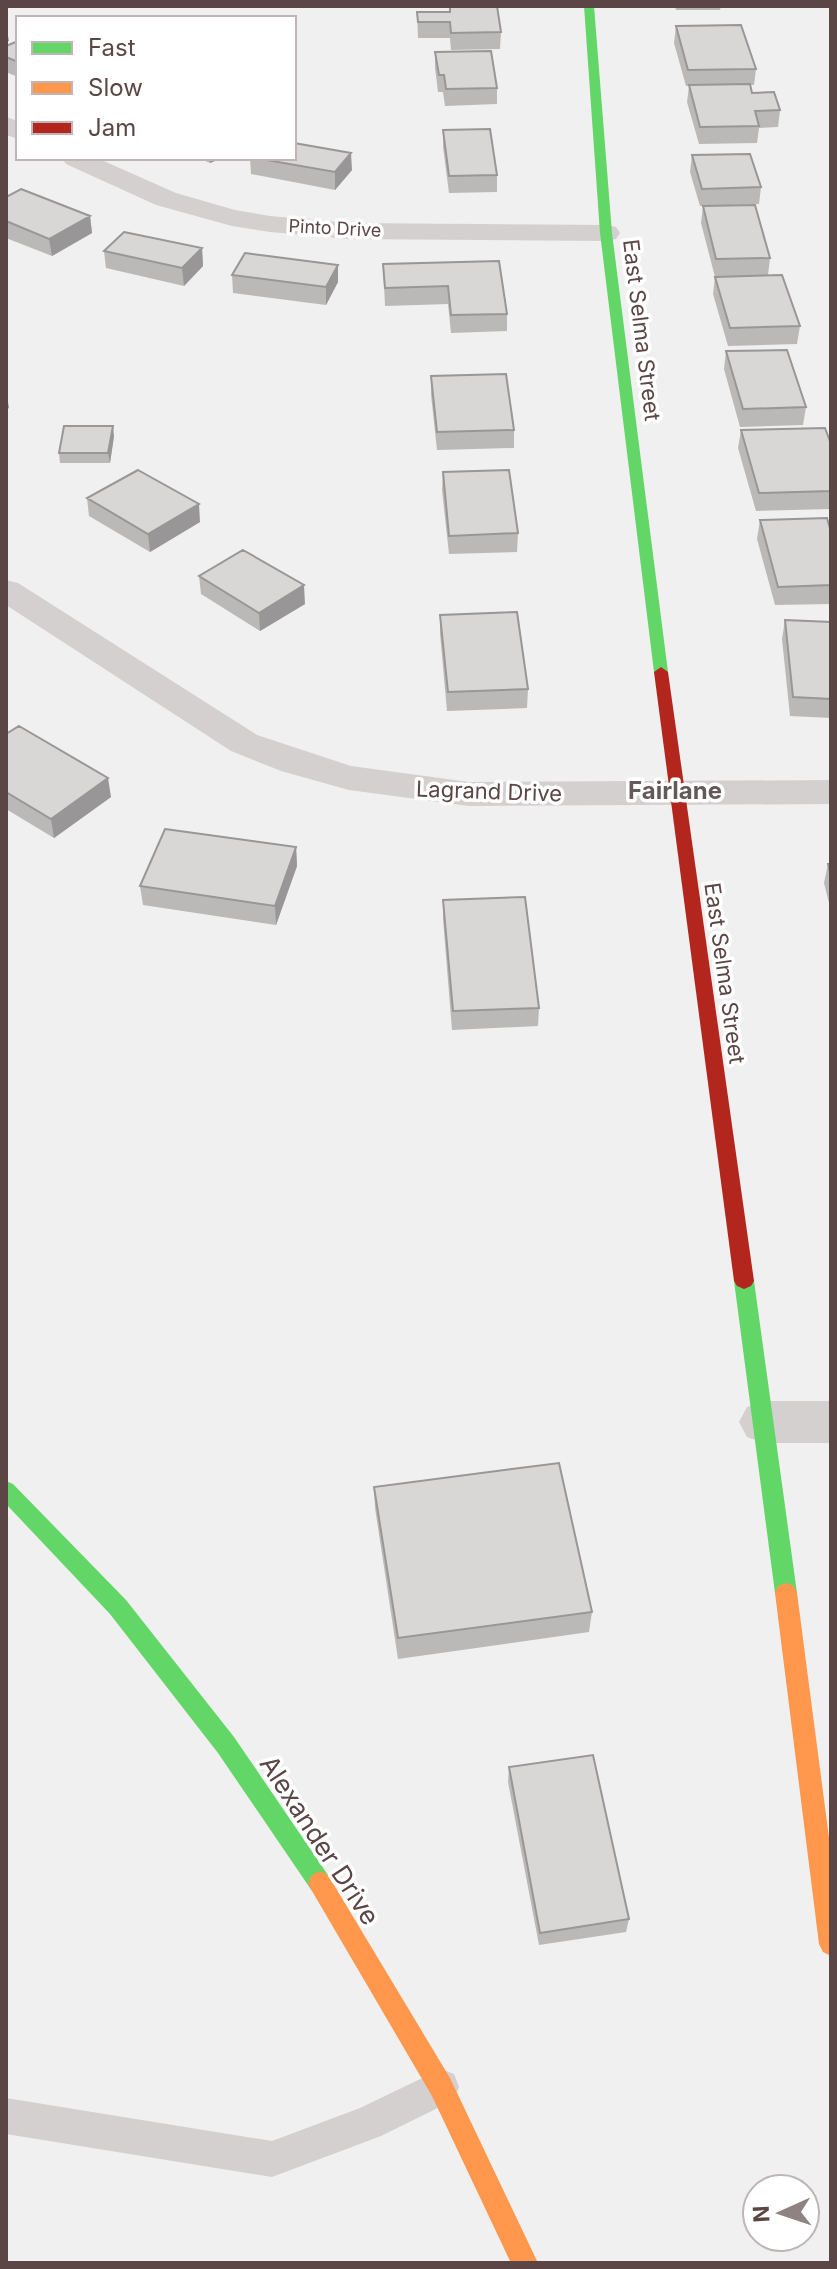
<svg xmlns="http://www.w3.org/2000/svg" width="837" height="2269" font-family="Inter,sans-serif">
	<rect width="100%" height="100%" fill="#eff0ef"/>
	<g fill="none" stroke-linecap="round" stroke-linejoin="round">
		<path fill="#d5d0d0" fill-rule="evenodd" d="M441 2069 454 2074 459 2087 454 2100 381 2136 272 2177 6 2134V2098L272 2141 360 2108Z"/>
		<path fill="#d5d0d0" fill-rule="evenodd" d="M6 117 18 121V139L6 135Z
			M62 158H97L176 193 235 210 270 216 350 223 606 225 616 227 620 233 616 239 606 241 350 239 270 232 232 226 156 205 66 164Z
			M6 580 18 583 257 735 351 766 469 782 831 780V804L469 806 349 790 281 771 231 751 6 605Z
			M764 1401H831V1443H764L747 1437 739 1422 747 1407Z"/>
		<path fill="#63d668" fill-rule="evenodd" d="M584 6H594L612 233 668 672 661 677 654 672 600 233Z
			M744 1273 751 1276 754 1281 797 1593 794 1600 786 1603 778 1600 775 1593 734 1281 737 1276Z
			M6 1481 13 1484 126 1600 234 1737 328 1875 332 1883 328 1891 320 1895 312 1891 218 1753 110 1614 6 1504Z"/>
		<path fill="#ff974d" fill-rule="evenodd" d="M786 1583 794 1586 797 1593 831 1853V1956L823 1952 819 1944 775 1593 778 1586Z
			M320 1871 328 1875 450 2078 538 2263H511L432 2096 312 1891 308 1883 312 1875Z"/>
		<path fill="#b3261e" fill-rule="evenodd" d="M661 667 668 672 754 1281 751 1286 744 1289 737 1286 734 1281 654 672Z"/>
	</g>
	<path fill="#bbb9b8" d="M449 6 501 32 500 49 451 50 450 38H418L417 12H449Z
		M675 6H721L720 10H676Z
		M676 26 756 69 754 85H750L752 93 780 110 778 127 759 128 757 143 699 144 687 102 689 86H686L674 43Z
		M18 41V77L6 72V46Z
		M435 52 497 88V104L445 106 443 92H438L435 68Z
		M443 130 497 175V192L449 193 443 147Z
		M692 155 761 187 759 204 700 206 690 172Z
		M198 158H222L210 163Z
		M250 158H294L352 170 335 190 251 174Z
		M6 197 90 216 92 233 52 256 6 238Z
		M703 206 770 258 768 275 800 326 797 344 728 346 713 294 715 277 701 223Z
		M202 248 203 266 184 286 106 268 104 251Z
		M499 261 507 314V331L451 333 448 304 385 306 383 264Z
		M338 265V282L326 305 233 293 232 275Z
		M726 351 806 407 803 425 740 427 724 369Z
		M431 376 514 430V448L437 450 431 395Z
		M741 430 831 444V509L756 511 738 448Z
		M114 436 110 463H60L59 453Z
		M443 472 518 533 517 552 449 554 442 490Z
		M87 498 200 522 150 552 89 516Z
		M760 520 831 532V604L775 605 757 539Z
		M199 576 305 604 260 631 201 594Z
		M440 615 528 689 527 708 447 711 440 634Z
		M785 620 831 622V718L790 716 782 639Z
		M6 734 111 797 54 838 6 809Z
		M296 847 297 866 276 925 143 905 140 886Z
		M828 864H831V911L824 883Z
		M443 900 539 1008 538 1026 452 1030 443 919Z
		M374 1487 592 1612 589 1632 398 1659 375 1508Z
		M509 1767 629 1919 626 1932 539 1945 508 1782Z"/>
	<path fill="#989696" d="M6 25 9 41 6 42Z
		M351 153 352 170 335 190V172Z
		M210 158H222L210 163Z
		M90 216 92 233 52 256 49 239Z
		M202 248 203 266 184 286 182 268Z
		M338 265V282L326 305V287Z
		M6 390 9 408 6 410Z
		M113 426 114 436 110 463 108 453Z
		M199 504 200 522 150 552 148 534Z
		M304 585 305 604 260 631 259 613Z
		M108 778 111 797 54 838 51 819Z
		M296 847 297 866 276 925 275 906Z"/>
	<path fill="#d9d7d6" stroke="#989696" stroke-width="2" d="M450 6H497L501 32 451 33 450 22H418L417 12H450Z
		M741 25 756 69 688 70 676 26Z
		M18 41V62L6 57V46Z
		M491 51 497 88 446 89 444 75H439L435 52Z
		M750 84 752 93 774 92 780 110 755 111 759 126 700 127 689 85Z
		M490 129 497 175 449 176 443 130Z
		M294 143 351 153 335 172 255 158H294Z
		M750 154 761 187 702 189 692 155Z
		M21 189 90 216 49 239 6 221V197Z
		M755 205 770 258 716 259 703 206Z
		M124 232 202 248 182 268 104 251Z
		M245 253 338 265 326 287 232 275Z
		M499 261 507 314 451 315 448 286 385 288 383 264Z
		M782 275 800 326 730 328 715 277Z
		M787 350 806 407 743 409 726 351Z
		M506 374 514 430 437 432 431 376Z
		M64 426H113L108 453H59Z
		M825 428 831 444V491L759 493 741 430Z
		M138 470 199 504 148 534 87 498Z
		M509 470 518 533 449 536 443 472Z
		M827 518 831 532V585L778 587 760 520Z
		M243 550 304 585 259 613 199 576Z
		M517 612 528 689 448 692 440 615Z
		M785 620 831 622V699L793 697Z
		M19 726 108 778 51 819 6 792V734Z
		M165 829 296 847 275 906 140 886Z
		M828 864H831V877Z
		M525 897 539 1008 453 1011 443 900Z
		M559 1463 592 1612 398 1638 374 1487Z
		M593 1755 629 1919 540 1933 509 1767Z"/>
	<g text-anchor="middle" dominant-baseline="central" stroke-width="7" stroke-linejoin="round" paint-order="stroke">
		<g font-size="18" fill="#5c4645" stroke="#fff">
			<text transform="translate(335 228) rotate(3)">Pinto Drive</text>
		</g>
		<g font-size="22" fill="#5c4645" stroke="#fff">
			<text transform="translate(642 330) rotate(83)">East Selma Street</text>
			<text transform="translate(489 791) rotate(2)">Lagrand Drive</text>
			<text transform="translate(725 973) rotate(82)">East Selma Street</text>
		</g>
		<g font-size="24" font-weight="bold" fill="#635b5a" stroke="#fff">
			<text x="675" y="790">Fairlane</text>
		</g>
		<g font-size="26" fill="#5c4645" stroke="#fff">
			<text transform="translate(320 1840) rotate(57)">Alexander Drive</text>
		</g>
	</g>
	<rect width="837" height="2269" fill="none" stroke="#5c4645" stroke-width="16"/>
	<rect x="16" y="16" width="280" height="144" fill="#ffffff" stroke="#beb5b5" stroke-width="2"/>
	<rect x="32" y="42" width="40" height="12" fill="#63d668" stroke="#beb5b5" stroke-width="2"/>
	<text x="88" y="56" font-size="24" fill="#5c4645">Fast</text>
	<rect x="32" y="82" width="40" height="12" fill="#ff974d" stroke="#beb5b5" stroke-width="2"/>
	<text x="88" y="96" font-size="24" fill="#5c4645">Slow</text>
	<rect x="32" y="122" width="40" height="12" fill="#b3261e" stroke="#beb5b5" stroke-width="2"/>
	<text x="88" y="136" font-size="24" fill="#5c4645">Jam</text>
	<g transform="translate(781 2213) rotate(267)"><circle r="38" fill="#ffffff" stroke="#beb5b5" stroke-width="2"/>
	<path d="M0-6L14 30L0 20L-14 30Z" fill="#8f8280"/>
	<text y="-12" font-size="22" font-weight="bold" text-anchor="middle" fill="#5c4645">N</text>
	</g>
</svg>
